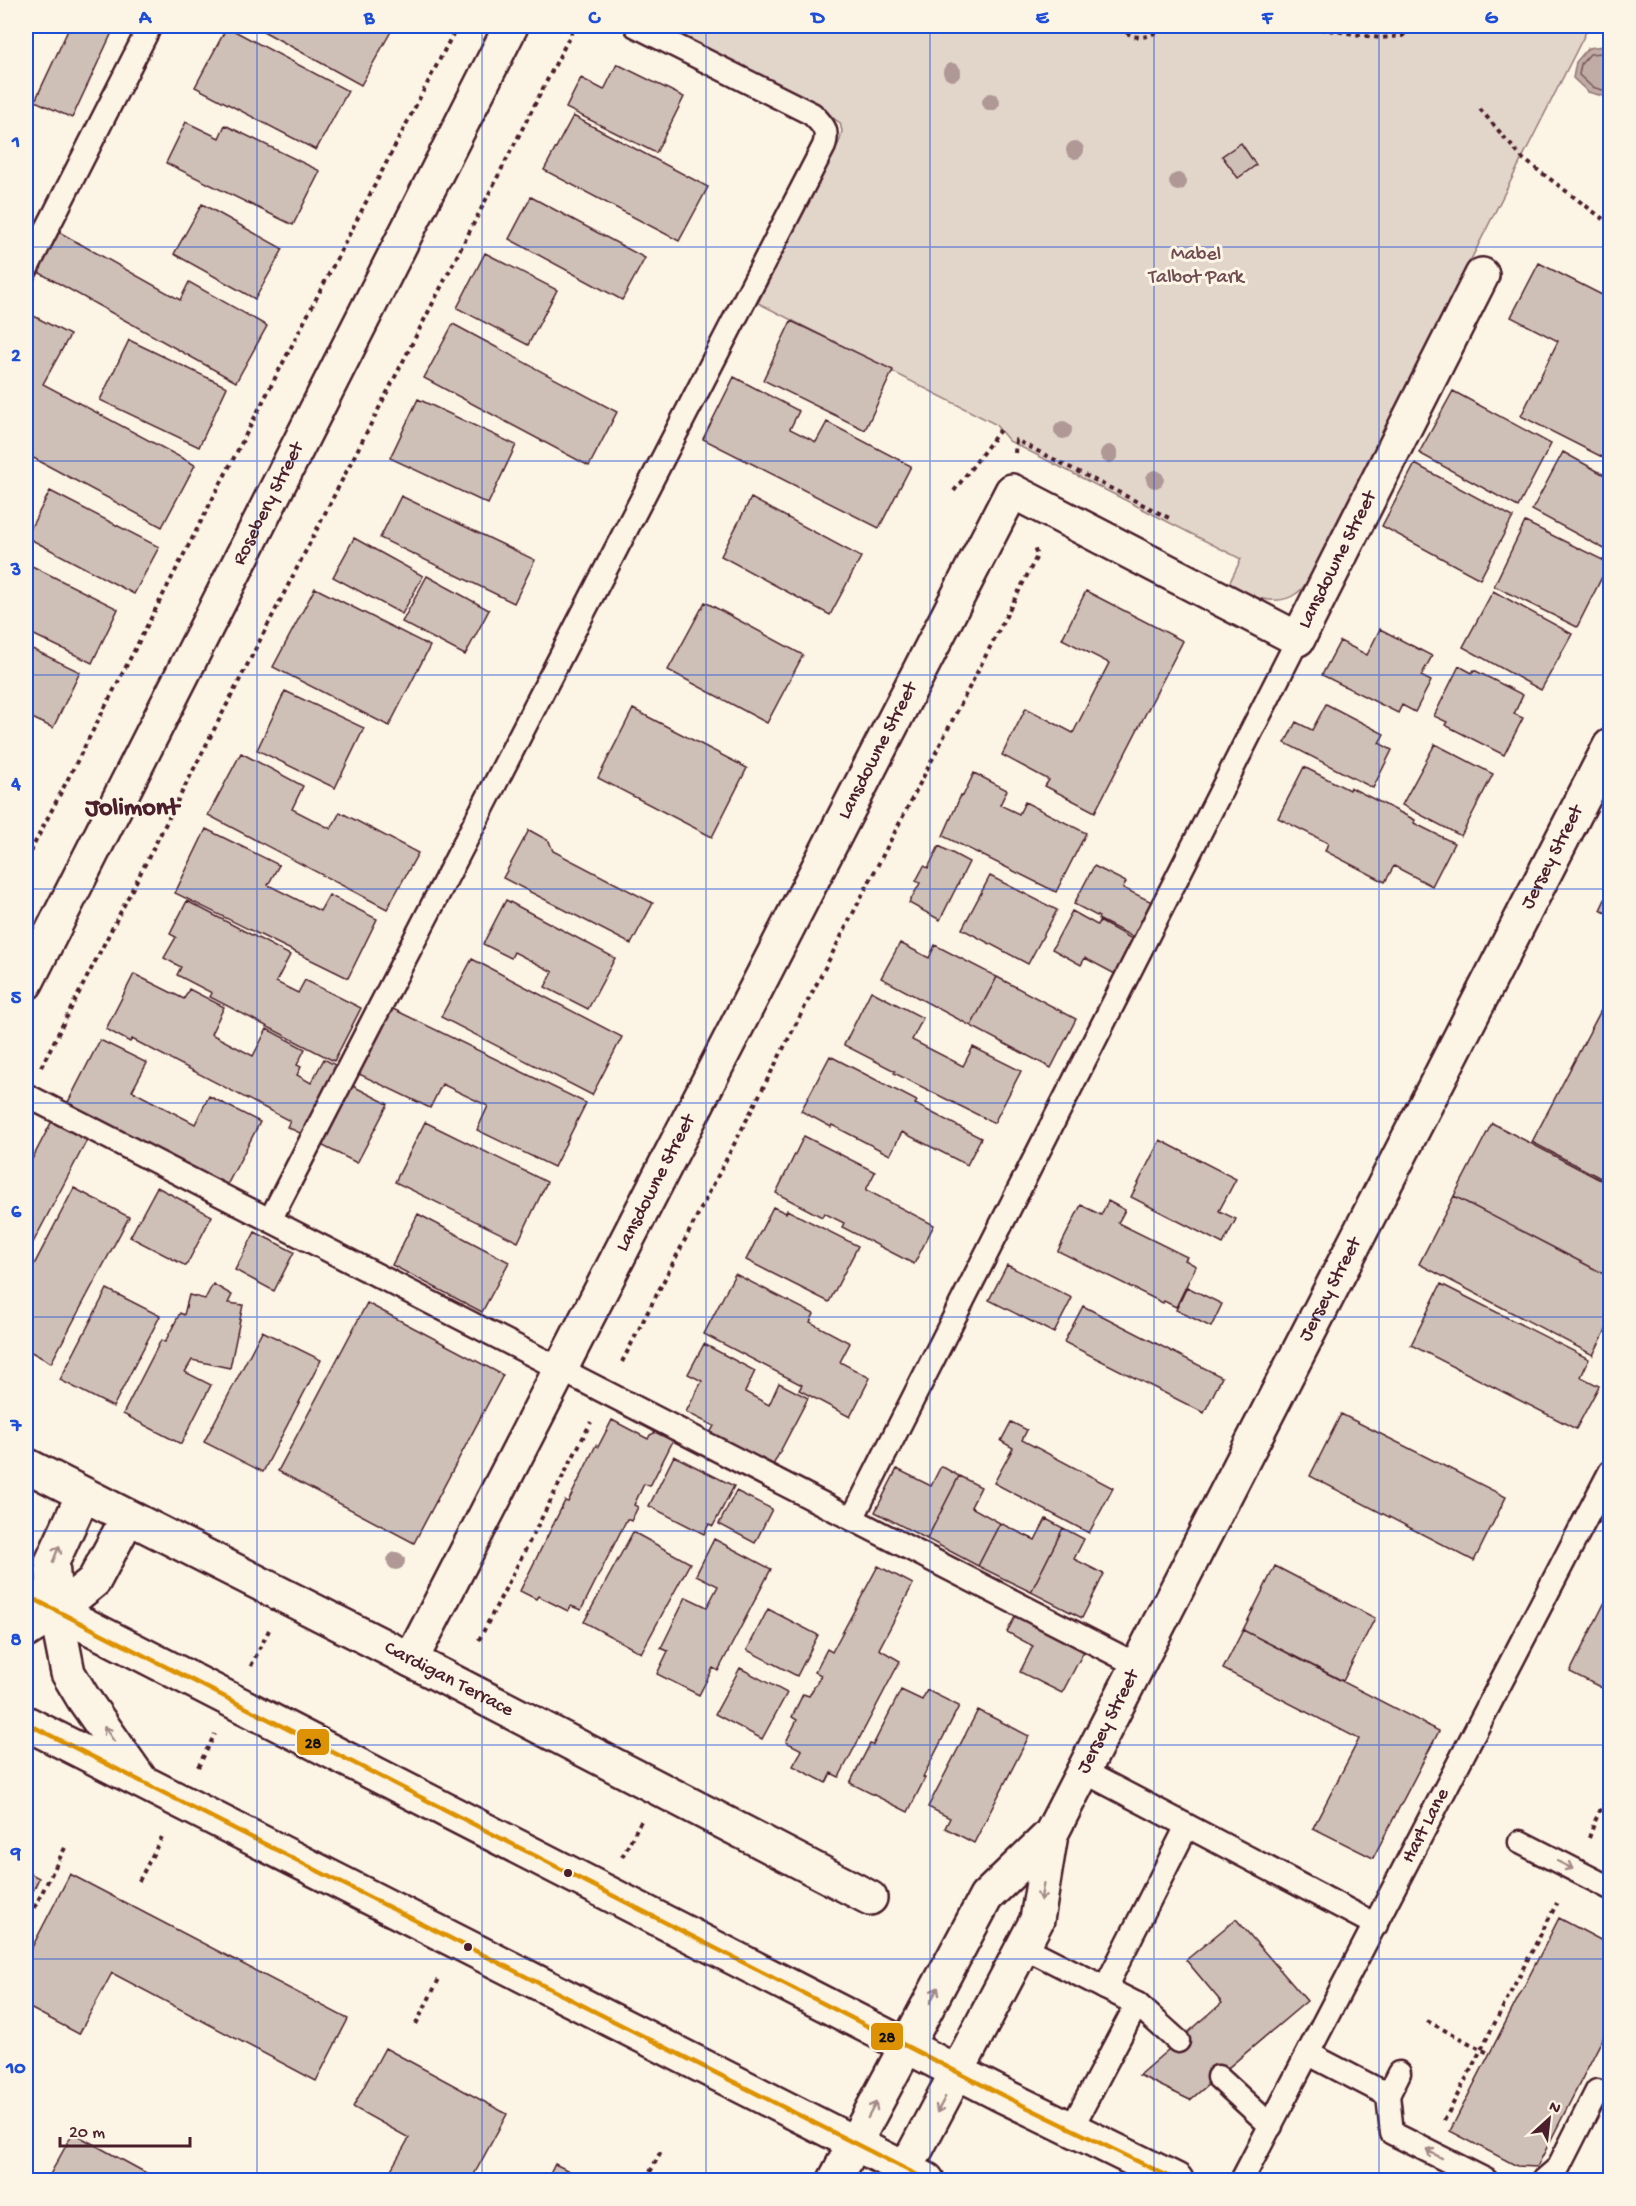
<svg xmlns="http://www.w3.org/2000/svg" width="1636" height="2206" font-family="'Gochi Hand',sans-serif">
	<rect width="100%" height="100%" fill="#fcf5e5"/>
	<filter id="ink" filterUnits="userSpaceOnUse"><feTurbulence type="fractalNoise" baseFrequency=".0167" numOctaves="2"/><feDisplacementMap in="SourceGraphic" scale="12" xChannelSelector="R" yChannelSelector="G"/><feConvolveMatrix kernelMatrix="1 2 1 2 8 2 1 2 1" color-interpolation-filters="sRGB"/></filter>
	<g filter="url(#ink)">
		<path fill="#e2d5ca" stroke="#967a7a" stroke-width="1.5" d="M659 26H1589L1310 578C1306 583 1302 590 1297 593 1276 609 1248 595 1228 586L1241 559 1009 441 995 424 758 303 840 140 842 131 840 123 818 107Z"/>
		<path fill="#c0aca5" stroke="#917474" stroke-width="1.5" d="M1604 46 1610 51V98L1588 92 1573 78 1576 62 1588 48Z"/>
		<g fill="none" stroke-linecap="round" stroke-linejoin="round">
			<path stroke="#79575c" stroke-width="1.5" d="M1610 56 1602 53 1590 54 1581 64 1579 75 1592 87 1610 92"/>
		</g>
		<path fill="#cfc0b7" stroke="#4a1f2b" stroke-width="1.5" d="M70 26H115L72 118 35 101Z
			M254 26H394L361 85Z
			M227 27 348 91 316 150 195 87Z
			M617 64 684 97 656 153 566 108 581 78 604 90Z
			M573 116 708 187 679 241 544 170Z
			M186 122 219 138 225 125 320 171 293 225 166 163Z
			M1241 143 1256 165 1238 178 1222 156Z
			M531 197 645 258 622 300 509 239Z
			M202 204 283 249 255 299 174 254Z
			M59 232 180 300 189 282 267 326 236 382 38 272Z
			M485 253 557 290 528 345 457 308Z
			M1539 263 1610 299V461L1521 416 1558 341 1511 317Z
			M26 312 70 335 43 384 195 465 162 527 26 454Z
			M791 321 893 370 865 430 763 380Z
			M453 324 617 412 589 466 424 378Z
			M129 340 227 387 199 447 100 400Z
			M734 377 799 411 790 429 816 442 827 422 911 466 879 528 703 439Z
			M1453 391 1551 444 1518 507 1419 453Z
			M418 399 516 445 488 504 390 458Z
			M1563 452 1610 478V552L1532 510Z
			M1415 464 1513 517 1480 579 1382 526Z
			M50 491 159 547 134 594 26 537Z
			M401 496 535 560 514 603 380 538Z
			M751 498 861 557 830 615 721 556Z
			M1525 522 1609 563 1577 627 1494 586Z
			M354 538 423 576 402 614 333 577Z
			M26 563 118 609 92 663 26 631Z
			M427 576 489 610 465 655 402 622Z
			M315 588 430 646 389 726 273 667Z
			M1086 591 1183 641 1095 812 1045 786 1049 780 1002 755 1026 708 1073 733 1109 663 1062 639Z
			M1493 591 1572 634 1541 690 1463 647Z
			M705 602 803 655 767 723 668 670Z
			M1380 629 1432 656 1421 676 1431 681 1415 712 1402 705 1398 713 1322 675 1340 641 1367 655Z
			M26 646 80 672 53 728 26 715Z
			M1459 666 1472 673 1474 670 1523 695 1514 714 1523 718 1504 755 1445 725 1447 722 1434 716Z
			M285 691 364 728 335 788 257 750Z
			M1326 704 1384 734 1379 743 1392 750 1373 788 1285 743 1296 722 1312 730Z
			M633 709 747 768 712 837 598 778Z
			M1435 744 1493 774 1461 836 1402 805Z
			M241 753 303 786 292 809 331 829 340 812 418 853 387 909 208 815Z
			M1304 767 1349 790 1350 787 1415 820 1414 823 1454 843 1432 886 1394 866 1385 882 1325 851 1328 843 1278 818Z
			M974 773 1007 790 1000 805 1019 814 1025 802 1086 833 1056 892 943 836 961 795 963 796Z
			M206 829 279 865 268 885 320 911 329 895 377 919 348 978 175 893Z
			M529 830 549 841 553 851 653 903 631 944 503 878Z
			M939 846 969 862 940 920 909 903 920 883 916 881 924 866 928 868Z
			M1094 866 1126 882 1123 888 1156 904 1137 939 1098 919 1099 917 1074 904Z
			M990 876 1057 910 1028 964 962 929Z
			M1610 889V915L1600 910Z
			M506 900 615 958 588 1009 545 987 553 972 514 952 511 958 483 944Z
			M187 901 290 955 276 982 298 993 305 980 361 1008 334 1061 210 997 212 993 177 975 181 967 164 958 176 937 170 934Z
			M1072 911 1097 925 1099 921 1136 941 1117 975 1085 958 1081 965 1052 949Z
			M900 943 929 958 935 945 997 977 971 1026 881 978Z
			M472 959 622 1037 592 1095 441 1017Z
			M134 974 184 999 189 989 224 1007 211 1034 253 1056 267 1029 305 1049 297 1065 301 1067 297 1075 311 1083 324 1059 337 1066 302 1134 287 1127 290 1121 132 1039 130 1042 106 1029Z
			M997 977 1076 1019 1051 1068 971 1026Z
			M871 991 923 1018 912 1040 963 1066 973 1047 1021 1071 994 1123 894 1073 895 1071 844 1045Z
			M1610 993V1183L1532 1142Z
			M391 1008 586 1103 554 1167 477 1130 488 1106 442 1084 430 1108 359 1074Z
			M100 1040 147 1063 132 1091 195 1124 209 1096 260 1122 226 1187 66 1106Z
			M830 1056 917 1101 915 1104 981 1138 967 1165 902 1132 890 1155 832 1125 831 1127 801 1111Z
			M349 1084 388 1104 357 1163 319 1144Z
			M53 1119 88 1138 26 1256V1166L28 1167Z
			M425 1122 547 1182 518 1242 395 1182Z
			M1492 1123 1610 1185V1277L1454 1196Z
			M804 1136 875 1172 866 1190 934 1225 914 1264 842 1227 844 1223 824 1213 822 1217 776 1193Z
			M1160 1140 1236 1179 1219 1211 1236 1219 1223 1244 1131 1197Z
			M157 1187 212 1216 186 1266 130 1237Z
			M74 1188 129 1217 51 1363 26 1349V1280Z
			M1454 1196 1610 1277V1322L1593 1355 1419 1264Z
			M1108 1201 1125 1210 1118 1223 1187 1257 1185 1260 1196 1266 1176 1307 1164 1301 1163 1303 1058 1251 1081 1205 1101 1215Z
			M773 1207 786 1213 787 1210 858 1246 829 1302 746 1260Z
			M418 1214 509 1262 482 1312 392 1265Z
			M255 1232 294 1252 274 1291 235 1270Z
			M1007 1265 1072 1298 1054 1333 989 1300Z
			M735 1274 814 1314 810 1322 850 1343 840 1362 870 1378 850 1417 799 1390 802 1385 704 1334Z
			M213 1284 232 1295 228 1303 243 1305 230 1368 192 1360 185 1372 211 1385 181 1444 123 1414 161 1340 165 1342 180 1313 184 1315 189 1295 205 1299Z
			M1441 1284 1589 1359 1581 1377 1599 1386 1576 1429 1411 1345Z
			M1187 1287 1222 1304 1211 1327 1176 1310Z
			M107 1289 160 1316 113 1407 60 1380Z
			M367 1303 503 1375 414 1543 278 1471Z
			M1083 1306 1222 1377 1204 1413 1064 1342Z
			M262 1331 321 1360 263 1472 204 1442Z
			M704 1344 755 1371 745 1392 769 1405 779 1383 808 1398 772 1467 709 1435 714 1426 686 1412 702 1381 688 1374Z
			M1341 1414 1506 1497 1474 1561 1310 1476Z
			M612 1420 648 1439 650 1435 660 1430 675 1437 650 1486 644 1484 634 1505 638 1507 631 1521 627 1519 581 1610 571 1606 568 1611 538 1596 536 1599 520 1591 565 1501 568 1502 596 1445 598 1447Z
			M1011 1422 1027 1430 1022 1440 1113 1488 1089 1533 994 1483 1013 1448 1001 1441Z
			M674 1456 734 1486 713 1526 709 1524 704 1534 649 1506Z
			M941 1466 959 1476 927 1539 875 1512 897 1469 931 1486Z
			M959 1476 981 1487 971 1507 1000 1523 978 1566 927 1539Z
			M736 1491 772 1509 755 1543 719 1524Z
			M1046 1519 1063 1528 1031 1592 978 1566 1000 1523 1035 1540Z
			M1063 1528 1084 1539 1074 1559 1104 1574 1082 1618 1031 1592Z
			M633 1532 690 1563 641 1653 584 1622Z
			M714 1539 771 1569 718 1671 713 1668 699 1695 657 1674 668 1651 661 1648 686 1597 707 1607 718 1586 696 1575Z
			M878 1566 913 1584 879 1649 900 1661 839 1777 831 1773 826 1783 793 1766 802 1750 786 1742 797 1720 792 1717 803 1694 809 1696 821 1675 815 1672 827 1649 832 1652Z
			M1275 1566 1375 1618 1343 1681 1243 1630Z
			M1610 1592V1692L1570 1672Z
			M768 1609 818 1635 797 1676 747 1650Z
			M1016 1615 1084 1651 1062 1693 1020 1672 1033 1646 1007 1632Z
			M1243 1630 1439 1731 1373 1858 1313 1828 1359 1739 1223 1669Z
			M740 1668 787 1693 762 1739 715 1714Z
			M901 1690 922 1700 927 1690 959 1706 923 1777 925 1778 908 1812 850 1783 870 1744 873 1745Z
			M978 1710 1029 1736 974 1843 945 1828 950 1818 928 1807Z
			M26 1871 39 1878 26 1906Z
			M70 1874 348 2019 316 2081 112 1973 79 2034 26 2006V1959Z
			M1559 1918 1610 1945V2024L1537 2167 1517 2166 1450 2131Z
			M1236 1919 1307 2001 1190 2100 1139 2075 1222 2003 1186 1960Z
			M385 2048 507 2114 471 2180H385L409 2138 353 2107Z
			M73 2133 159 2180H47Z
			M555 2164 587 2180H547Z"/>
		<g fill="none" stroke-linecap="round" stroke-linejoin="round">
			<g stroke="#4a1f2b" stroke-width="27">
				<g id="lane">
					<path d="M26 270 150 26"/>
					<path d="M26 1095 1137 1665"/>
					<path d="M270 1220 824 146C829 130 823 125 812 114L636 26"/>
					<path d="M852 1519 1298 639"/>
					<path d="M1083 1771 1376 1925"/>
					<path d="M1520 1842 1610 1888"/>
					<path d="M1024 1947 1137 2004 1178 2041"/>
					<path d="M1105 1988 1187 1826"/>
					<path d="M1309 2054 1388 2095 1399 2073"/>
					<path d="M1218 2077 1271 2126"/>
					<path d="M1388 2095 1392 2133 1486 2180"/>
					<path d="M1071 2129 1137 2004"/>
					<path id="s1" d="M1242 2180 1610 1472"/>
					<path d="M1544 2180 1558 2168 1597 2091"/>
				</g>
			</g>
			<g stroke="#4a1f2b" stroke-width="38">
				<g id="street">
					<path id="s2" d="M26 983 511 26"/>
					<path id="s3" d="M26 1465 411 1660 870 1898"/>
					<path d="M56 1612 52 1562 83 1495"/>
					<path d="M56 1612 94 1581 128 1517"/>
					<path id="s4" d="M411 1660 1012 491 1298 639 1482 275"/>
				</g>
			</g>
			<g stroke="#4a1f2b" stroke-width="38">
				<g id="secondary">
					<path d="M835 2180 986 1897 1051 1834"/>
					<path id="s5" d="M900 2180 1037 1920 1051 1834 1610 746"/>
				</g>
			</g>
			<g stroke="#4a1f2b" stroke-width="38">
				<path id="primary" d="M26 1595 1002 2095 1176 2180
					M56 1612 68 1673 83 1698 139 1778
					M26 1631 56 1612
					M26 1723 927 2180"/>
			</g>
			<path stroke="#4a1f2b" stroke-width="4" stroke-dasharray="4.5 4.5" stroke-linecap="butt" d="M1120 26C1131 42 1152 39 1163 26
				M1303 26 1380 38 1402 36 1416 26
				M1480 109 1522 158 1610 224
				M1015 453 1016 440 1171 519
				M954 491 1000 430
				M26 860 457 26
				M41 1067 575 26
				M622 1362 1037 556 1034 547
				M479 1640 591 1422
				M251 1666 269 1630
				M198 1767 215 1734
				M1589 1838 1595 1821 1610 1791
				M622 1857 641 1821
				M139 1881 163 1835
				M26 1924 67 1844
				M1427 2021 1490 2054
				M416 2024 439 1979
				M1444 2121 1557 1903
				M646 2180 662 2149
				M1393 2180 1397 2173"/>
			<use href="#lane" stroke="#fcf5e5" stroke-width="22"/>
			<use href="#street" stroke="#fcf5e5" stroke-width="33"/>
			<use href="#secondary" stroke="#fcf5e5" stroke-width="33"/>
			<use href="#primary" stroke="#fcf5e5" stroke-width="33"/>
			<g stroke="#fcf5e5" stroke-width="9">
				<path id="bus-1" d="M26 1595 1002 2095 1176 2180
					M26 1723 927 2180"/>
			</g>
			<use href="#bus-1" stroke="#dd9206" stroke-width="4.5"/>
		</g>
		<g fill="#af9895">
			<circle cx="952" cy="72" r="9"/>
			<circle cx="991" cy="102" r="9"/>
			<circle cx="1075" cy="150" r="9"/>
			<circle cx="1178" cy="182" r="9"/>
			<circle cx="1063" cy="430" r="9"/>
			<circle cx="1109" cy="454" r="9"/>
			<circle cx="1155" cy="479" r="9"/>
			<circle cx="396" cy="1561" r="9"/>
		</g>
		<defs><path id="oneway-shaft" d="M-6 0H5M1.5-3L5.5 0L1.5 3" fill="none" stroke-width="1.6" stroke-linecap="round" stroke-linejoin="round" transform="scale(1.5)"/></defs>
		<g stroke="#a38a88">
			<use href="#oneway-shaft" transform="translate(56 1554) rotate(-68)"/>
			<use href="#oneway-shaft" transform="translate(109 1734) rotate(-125)"/>
			<use href="#oneway-shaft" transform="translate(1565 1865) rotate(27)"/>
			<use href="#oneway-shaft" transform="translate(1042 1892) rotate(99)"/>
			<use href="#oneway-shaft" transform="translate(934 1995) rotate(-62)"/>
			<use href="#oneway-shaft" transform="translate(941 2105) rotate(118)"/>
			<use href="#oneway-shaft" transform="translate(872 2110) rotate(-62)"/>
			<use href="#oneway-shaft" transform="translate(1434 2154) rotate(-153)"/>
		</g>
	</g>
	<path fill="none" stroke="#1d4ed8" stroke-width="1.5" stroke-opacity="0.55" d="M257 26V2180M482 26V2180M706 26V2180M930 26V2180M1154 26V2180M1379 26V2180M26 247H1610M26 461H1610M26 675H1610M26 889H1610M26 1103H1610M26 1317H1610M26 1531H1610M26 1745H1610M26 1959H1610"/>
	<g fill="#4a1f2b" stroke="#fcf5e5" stroke-width="2">
		<circle cx="568" cy="1873" r="5"/>
		<circle cx="468" cy="1947" r="5"/>
	</g>
	<g text-anchor="middle" dominant-baseline="central" stroke-width="6" stroke-linejoin="round" paint-order="stroke">
		<g font-size="20" fill="#704c53" stroke="#fcf5e5">
			<text x="1196" y="255">Mabel<tspan x="1196" dy="23">Talbot Park</tspan></text>
		</g>
		<g font-size="20" fill="#4a1f2b" stroke="#fcf5e5">
			<text stroke="none"><textPath href="#s2" startOffset="537">Rosebery Street</textPath></text>
			<text stroke="none"><textPath href="#s4" startOffset="1725">Lansdowne Street</textPath></text>
			<text stroke="none"><textPath href="#s4" startOffset="1022">Lansdowne Street</textPath></text>
			<text stroke="none"><textPath href="#s5" startOffset="1479">Jersey Street</textPath></text>
			<text stroke="none"><textPath href="#s4" startOffset="536">Lansdowne Street</textPath></text>
			<text stroke="none"><textPath href="#s5" startOffset="993">Jersey Street</textPath></text>
			<text stroke="none"><textPath href="#s3" startOffset="474">Cardigan Terrace</textPath></text>
			<text stroke="none"><textPath href="#s5" startOffset="507">Jersey Street</textPath></text>
			<text stroke="none"><textPath href="#s1" startOffset="399">Hart Lane</textPath></text>
		</g>
		<g font-size="26" font-weight="bold" fill="#4a1f2b" stroke="#fcf5e5">
			<text x="132" y="809">Jolimont</text>
		</g>
	</g>
	<g stroke="#fcf5e5" stroke-width="2">
		<rect x="296" y="1728" width="34" height="28" rx="6" fill="#dd9206"/>
		<rect x="870" y="2022" width="34" height="29" rx="6" fill="#dd9206"/>
	</g>
	<g font-size="16" text-anchor="middle" font-weight="bold" fill="#111">
		<text x="313" y="1748">28</text>
		<text x="887" y="2042">28</text>
	</g>
	<rect width="1636" height="2206" fill="none" stroke="#fcf5e5" stroke-width="66"/>
	<g transform="translate(1549 2119) rotate(27)" stroke="#fcf5e5" stroke-width="4.5" paint-order="stroke">
	<path d="M0-4.5L10 22L0 15L-10 22Z" fill="#4a1f2b"/>
	<text y="-9" font-size="16" font-weight="bold" text-anchor="middle" fill="#4a1f2b">N</text>
	</g>
	<path d="M60 2137v9h130v-9" fill="none" stroke="#4a1f2b" stroke-width="3"/>
	<text x="69" y="2137" font-size="18" fill="#4a1f2b" stroke="#fcf5e5" stroke-width="4.5" paint-order="stroke">20 m</text>
	<rect x="33" y="33" width="1570" height="2140" fill="none" stroke="#1d4ed8" stroke-width="2"/>
	<g font-size="20" text-anchor="middle" font-weight="bold" fill="#1d4ed8">
		<text x="145" y="23">A</text>
		<text x="369" y="23">B</text>
		<text x="594" y="23">C</text>
		<text x="818" y="23">D</text>
		<text x="1042" y="23">E</text>
		<text x="1267" y="23">F</text>
		<text x="1491" y="23">G</text>
		<text x="16" y="147">1</text>
		<text x="16" y="361">2</text>
		<text x="16" y="575">3</text>
		<text x="16" y="789">4</text>
		<text x="16" y="1003">5</text>
		<text x="16" y="1217">6</text>
		<text x="16" y="1431">7</text>
		<text x="16" y="1645">8</text>
		<text x="16" y="1859">9</text>
		<text x="16" y="2073">10</text>
	</g>
</svg>
